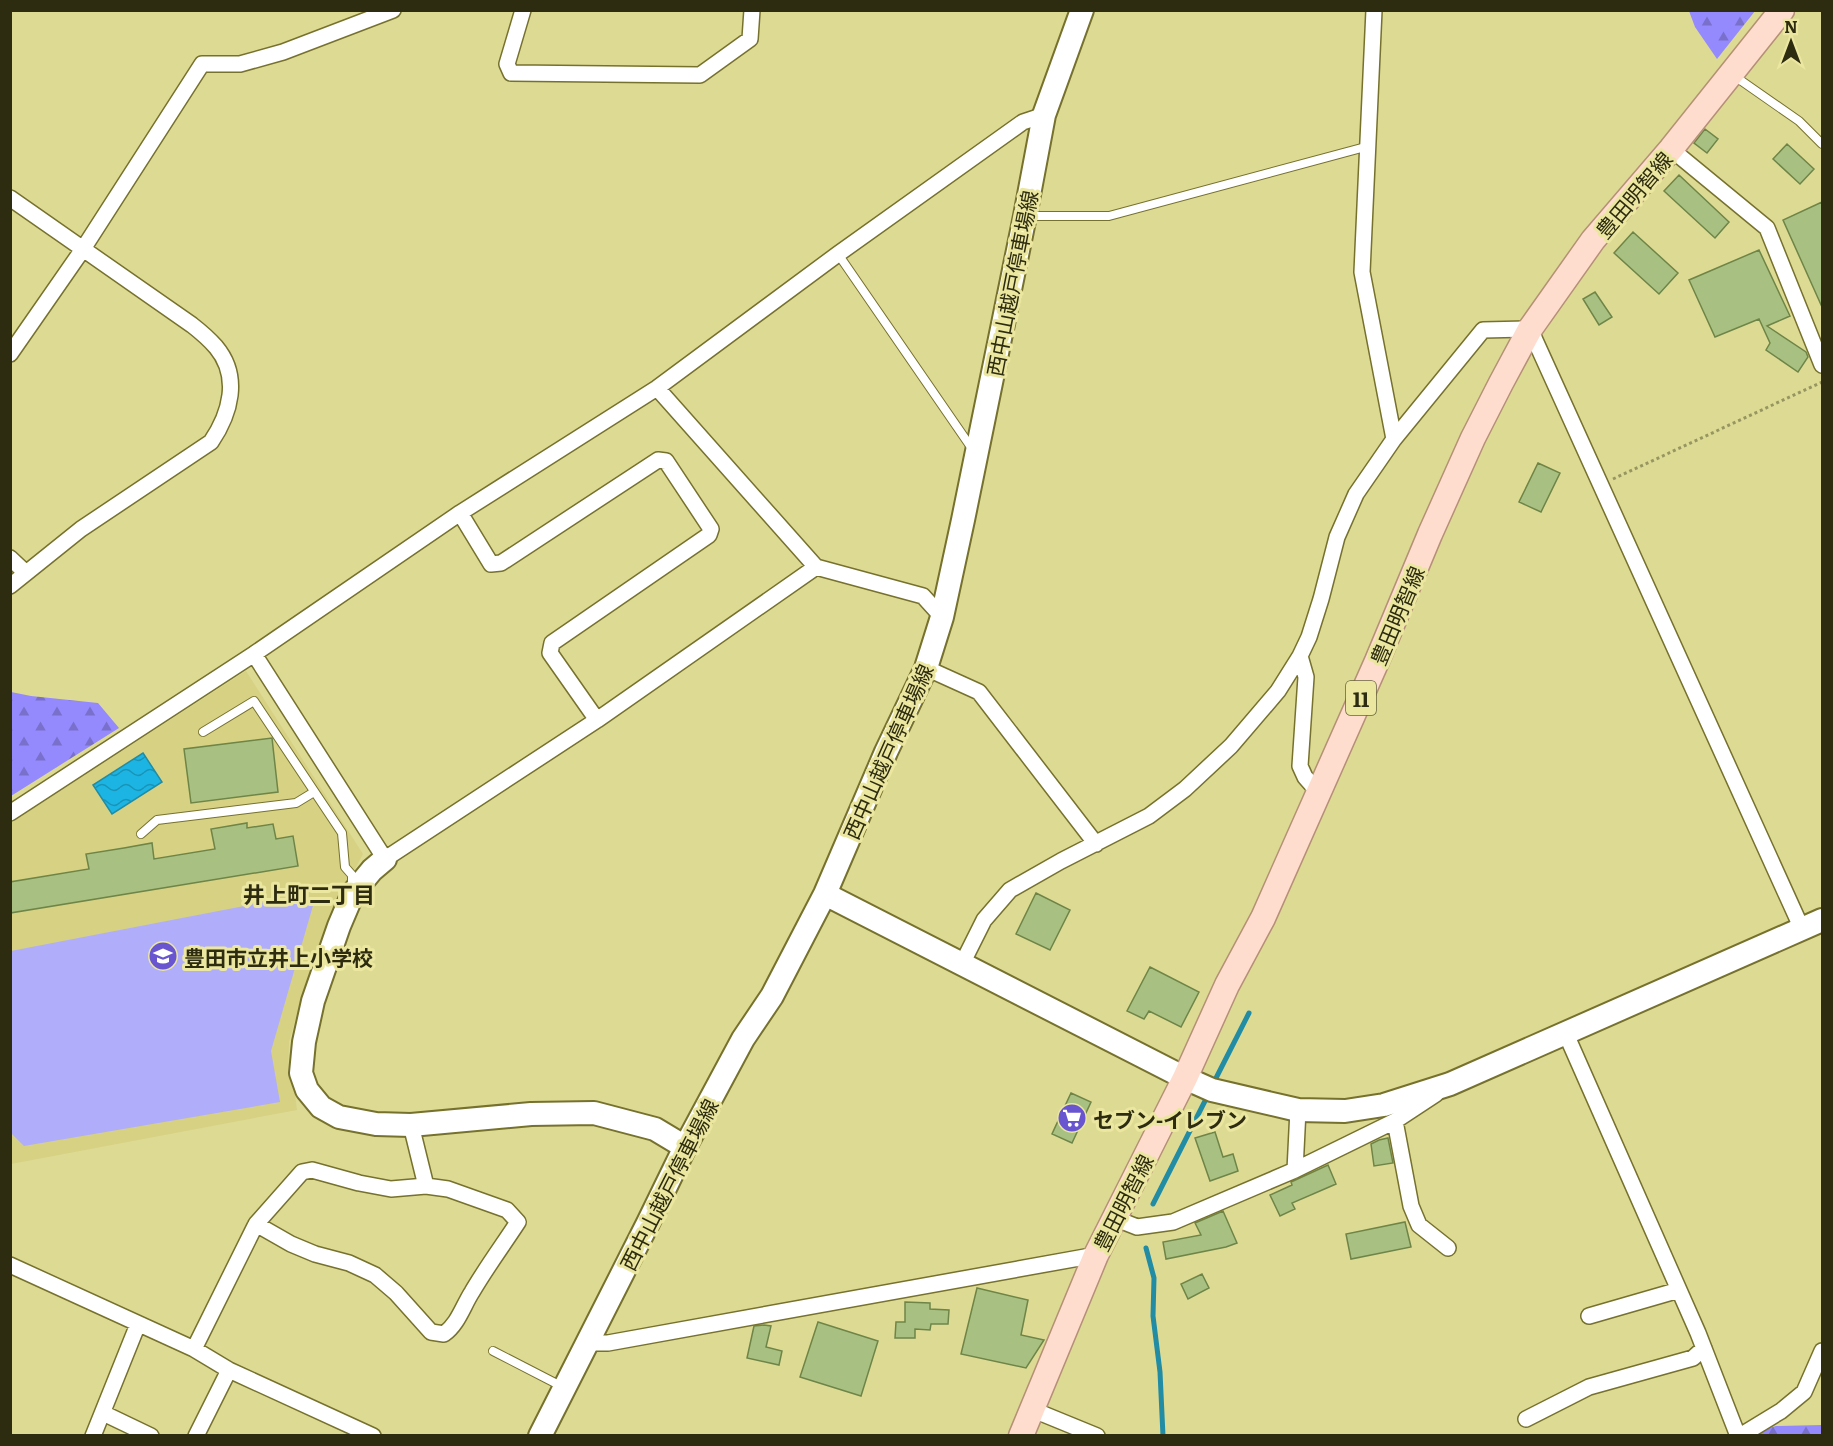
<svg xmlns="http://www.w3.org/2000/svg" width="1833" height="1446" font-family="Literata,'Noto Sans JP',serif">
	<defs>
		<pattern id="forest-firs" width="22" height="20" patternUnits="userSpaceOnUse" patternTransform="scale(1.5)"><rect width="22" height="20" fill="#9489fd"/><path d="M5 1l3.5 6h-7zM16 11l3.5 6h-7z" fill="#7970cb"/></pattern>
		<pattern id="water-waves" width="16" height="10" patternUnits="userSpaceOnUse" patternTransform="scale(1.5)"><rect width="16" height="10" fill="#1cb5e3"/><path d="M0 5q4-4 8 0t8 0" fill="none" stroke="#1993b7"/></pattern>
	</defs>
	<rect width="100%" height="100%" fill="#ddda94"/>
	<path fill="#d6d183" d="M246 671 363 854 331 913 301 999 289 1042 288 1074 295 1094 297 1110 11 1164V823Z"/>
	<path fill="url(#forest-firs)" d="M1689 11V10L1755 11 1717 59 1695 27Z
		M11 692 31 696 98 703 119 728 11 796Z
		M1822 1425V1435L1740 1436 1776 1426Z"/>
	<path fill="#b0adfb" d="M302 895 314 902 271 1051 280 1102 24 1146 11 1133V951Z"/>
	<path fill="url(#water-waves)" stroke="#218ca4" stroke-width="1.5" d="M143 753 162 782 112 814 93 785Z"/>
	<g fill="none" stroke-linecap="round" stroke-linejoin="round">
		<path stroke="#218ca4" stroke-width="5" d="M1213 1084 1249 1013
			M1153 1204 1208 1095
			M1146 1248 1154 1278 1153 1316 1160 1372 1163 1436"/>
	</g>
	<path fill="#a8c081" stroke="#6e8547" stroke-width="1.5" d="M1705 129 1718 139 1707 153 1694 143Z
		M1787 144 1814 169 1800 184 1773 159Z
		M1679 175 1729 222 1715 238 1664 191Z
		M1822 202V307L1783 220Z
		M1633 232 1678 273 1659 294 1614 253Z
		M1759 250 1790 316 1767 326 1806 352 1808 357 1798 372 1766 350 1770 343 1759 319 1715 337 1689 280Z
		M1595 292 1612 317 1599 325 1583 299Z
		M1538 463 1560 473 1541 512 1519 502Z
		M272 738 278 792 191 803 184 749Z
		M247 823V828L273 824 276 839 293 836 298 866 10 913V882L89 869 86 854 124 848 152 843 154 859 215 849 211 829Z
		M1036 893 1070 910 1050 950 1016 934Z
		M1150 967 1199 992 1181 1027 1149 1011 1144 1019 1127 1011Z
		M1071 1093 1091 1102 1072 1143 1052 1134Z
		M1215 1132 1223 1157 1233 1154 1238 1171 1210 1181 1195 1138Z
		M1388 1138 1393 1163 1374 1166 1371 1144 1379 1140Z
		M1328 1165 1336 1184 1292 1203 1295 1209 1280 1216 1270 1195 1292 1185 1291 1182Z
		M1223 1211 1237 1243 1226 1247 1166 1259 1163 1242 1201 1235 1195 1223Z
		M1405 1222 1411 1247 1351 1259 1346 1234Z
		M1202 1274 1209 1288 1188 1299 1181 1284Z
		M977 1288 1028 1300 1021 1335 1044 1340 1026 1368 961 1354Z
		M905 1302 930 1303V1309L949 1310 948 1324H931L930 1330 915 1329V1338H895L896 1322H905Z
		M818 1322 878 1341 861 1396 800 1377Z
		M764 1325 771 1326 766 1347 782 1351 779 1365 747 1358 754 1326Z"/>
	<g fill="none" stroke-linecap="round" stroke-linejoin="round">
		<g stroke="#76712d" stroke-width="10">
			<path id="lane" d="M1733 75 1799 121 1822 144
				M1027 216H1109L1369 146
				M838 254 973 450
				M203 732 254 701 342 833 345 867 352 875V885
				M141 834 157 820 296 803 314 792
				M493 1351 561 1386"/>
		</g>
		<g stroke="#76712d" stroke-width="18">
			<path id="street" d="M523 10 507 64 511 73 700 75 750 39 752 10
				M1374 10 1362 272 1394 439
				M1671 149 1767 228 1822 365
				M10 198 192 325C201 332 209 339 216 347 241 377 230 414 211 442L81 529 10 586
				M10 354 83 249 202 64H240L283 52 393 10
				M657 388 816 567 923 596 942 617
				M460 513 491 564 501 563 658 460 666 461 711 529 709 535 552 643 550 653 597 720
				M10 558 26 573
				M254 654 385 859 597 720 816 567
				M1300 656 1306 677 1300 766 1305 777 1319 793
				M926 668 979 692 1096 844
				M10 813 254 654 460 513 657 388 838 254 1023 122 1044 115
				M962 964 984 920 1010 890 1061 861 1149 816 1185 789 1231 746 1278 691 1300 656 1309 637 1321 599 1337 537 1356 494 1394 439 1483 330 1530 329 1802 929
				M1566 1034 1698 1333 1738 1436
				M1395 1121 1411 1206 1419 1225 1448 1248
				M411 1125 426 1186
				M1295 1170 1298 1110
				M1114 1218 1137 1227 1173 1222 1295 1170 1395 1121 1436 1094
				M10 1265 194 1349 229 1370 373 1436
				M1589 1316 1679 1290
				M586 1343H608L1096 1255
				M194 1349 256 1224 291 1244 315 1254 349 1263 375 1275 396 1293 431 1332 444 1334C458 1324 463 1306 472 1292 486 1268 503 1245 518 1222L507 1210 448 1189 426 1186 391 1189 359 1183 312 1170 302 1172 256 1224
				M1031 1409 1097 1436
				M103 1413 151 1436
				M1526 1419 1589 1387 1693 1358 1704 1348
				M93 1436 138 1324
				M196 1436 229 1370
				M1740 1436 1781 1411 1804 1392 1822 1351"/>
		</g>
		<g stroke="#76712d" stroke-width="26">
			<path id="secondary" d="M385 859 372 870 353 893 339 926 313 1001 304 1042 301 1073 307 1090 321 1107 339 1117 376 1124 411 1125 531 1114 594 1113 655 1129 685 1147
				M825 894 1185 1078 1212 1090 1298 1110 1345 1111 1384 1105 1450 1084 1822 920
				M540 1436 648 1223 685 1147 743 1039 772 996 825 894 886 752 926 668 942 617 963 520 1025 216 1044 115 1082 10"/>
		</g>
		<g stroke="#b59076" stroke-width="27">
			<path id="primary" d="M1021 1436 1096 1255 1185 1078 1227 985 1263 918 1377 661 1430 534 1473 438 1501 383 1530 329 1593 240 1671 149 1782 10"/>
		</g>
		<path stroke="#989660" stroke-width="3" stroke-dasharray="3 3" stroke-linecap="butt" d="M1613 479 1822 382"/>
		<use href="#lane" stroke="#fff" stroke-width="8"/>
		<use href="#street" stroke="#fff" stroke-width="15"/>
		<use href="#secondary" stroke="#fff" stroke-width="22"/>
		<use href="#primary" stroke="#feddce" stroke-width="24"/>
	</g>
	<defs>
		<g id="school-disc" transform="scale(1.5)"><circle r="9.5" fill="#6855cf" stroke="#ebe7a0"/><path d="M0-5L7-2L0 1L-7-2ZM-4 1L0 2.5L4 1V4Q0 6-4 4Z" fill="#fff"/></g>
		<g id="supermarket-disc" transform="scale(1.5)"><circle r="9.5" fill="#6855cf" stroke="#ebe7a0"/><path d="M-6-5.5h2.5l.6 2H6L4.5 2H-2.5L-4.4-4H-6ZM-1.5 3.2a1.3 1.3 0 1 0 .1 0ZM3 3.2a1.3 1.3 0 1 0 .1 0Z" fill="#fff"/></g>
	</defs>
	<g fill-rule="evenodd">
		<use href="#school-disc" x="163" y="956"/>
		<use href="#supermarket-disc" x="1072" y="1118"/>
	</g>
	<g text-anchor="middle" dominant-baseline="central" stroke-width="6" stroke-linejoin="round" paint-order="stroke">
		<rect fill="#ebe7a0" stroke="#67643b" stroke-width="1.5" x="1346" y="681" width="30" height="34" rx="4.5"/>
		<g font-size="20" font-weight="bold" fill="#2e2c10">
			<text x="1361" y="698">11</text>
		</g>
		<g font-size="21" fill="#2e2c10" stroke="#ebe7a0">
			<text transform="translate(1633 194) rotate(-50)">豊田明智線</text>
			<text transform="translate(1011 283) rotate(-79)">西中山越戸停車場線</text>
			<text transform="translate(1396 615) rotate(-67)">豊田明智線</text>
			<text transform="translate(887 751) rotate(-66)">西中山越戸停車場線</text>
			<text transform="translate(668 1184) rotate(-63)">西中山越戸停車場線</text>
			<text transform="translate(1122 1202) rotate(-63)">豊田明智線</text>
		</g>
		<g font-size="21" font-weight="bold" fill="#2e2c10" stroke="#ebe7a0" text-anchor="start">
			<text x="184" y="956">豊田市立井上小学校</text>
			<text x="1093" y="1118">セブン-イレブン</text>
		</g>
		<g font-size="22" font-weight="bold" fill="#2e2c10" stroke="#ebe7a0">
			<text x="309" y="893">井上町二丁目</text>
		</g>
	</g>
	<rect width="1833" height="1446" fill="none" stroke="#2e2c10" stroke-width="24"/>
	<g transform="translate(1791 42)" stroke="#ebe7a0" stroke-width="4.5" paint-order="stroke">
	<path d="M0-4.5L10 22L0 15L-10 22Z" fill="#2e2c10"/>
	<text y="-9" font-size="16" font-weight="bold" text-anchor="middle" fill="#2e2c10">N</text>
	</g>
</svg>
